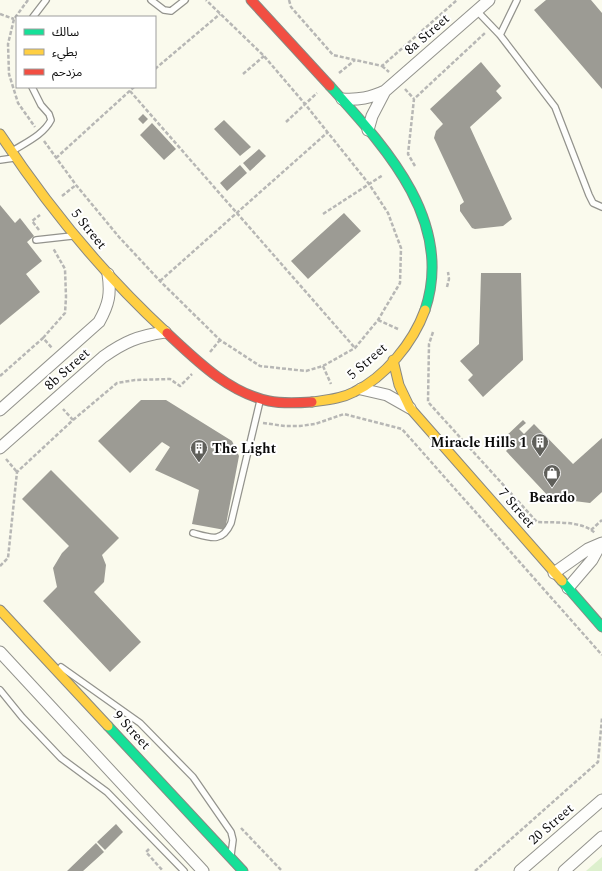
<svg xmlns="http://www.w3.org/2000/svg" width="602" height="871" font-family="Spectral,'Noto Sans Arabic',serif">
	<rect width="100%" height="100%" fill="#fafaed"/>
	<path fill="#ddf0cd" d="M602 857V871H586Z"/>
	<path fill="#9c9b94" d="M546 0H591L602 13V89L534 10Z
		M481 62 501 86 496 91 502 98 470 127 512 219 503 226 475 229 472 228 460 211V205L464 202 434 138 436 131 443 124 430 109Z
		M143 114 148 119 143 124 138 119Z
		M224 120 251 147 240 156 214 129Z
		M152 123 176 149 164 160 140 135Z
		M259 149 266 156 250 171 243 163Z
		M240 165 247 173 227 191 220 183Z
		M0 205 15 223 20 218 34 236 27 242 42 261 26 274 40 292 0 325Z
		M344 213 361 231 308 279 291 261Z
		M481 273H521L523 360 483 397 468 380 473 375 460 361 479 344Z
		M141 400H166L232 441 239 456 225 530 192 524 199 490 155 470 170 447 162 442 130 473 98 441Z
		M523 420 526 423 519 429 524 434 534 424 573 464 602 438V492L590 503 550 498 506 451 512 445 507 439 505 442 503 439Z
		M51 470 119 538 102 555 106 565 104 582 94 592 141 642 110 672 43 601 57 587 53 568 62 553 69 546 22 499Z
		M116 824 123 832 105 850 97 842Z
		M96 843 104 852 83 871H67Z"/>
	<g fill="none" stroke-linecap="round" stroke-linejoin="round">
		<g stroke="#93938d" stroke-width="8">
			<path id="lane" d="M151 0 164 10 171 11 185 0
				M477 11 500 35 555 107 589 195 593 203 602 207
				M33 17 46 0
				M500 35 517 0
				M14 150C27 142 44 134 51 120L49 114 41 105 32 87
				M0 160 14 158
				M36 240 72 236
				M193 533C211 538 222 543 231 523L260 401
				M61 667 140 723 193 777 231 832 233 840 231 855
				M0 690 22 717 61 758 107 792 184 871"/>
		</g>
		<g stroke="#93938d" stroke-width="13">
			<path id="street" d="M342 99C359 100 370 98 385 91L489 0
				M368 130 372 116 385 91
				M361 389 387 395 410 408
				M0 410 99 322C109 304 111 294 108 274
				M0 448 103 357C124 342 138 336 165 332
				M554 573 588 549 602 543
				M568 588 592 560 600 545
				M0 652 203 871
				M520 871 602 800
				M564 871 602 837"/>
		</g>
		<g stroke="#898983" stroke-width="11">
			<path id="fast" d="M330 86C385 147 455 221 425 310
				M562 581 602 627
				M108 726 243 871"/>
		</g>
		<g stroke="#898983" stroke-width="11">
			<path id="slow" d="M0 134C48 207 103 274 167 333
				M393 360 399 385 410 408 562 581
				M312 402C326 400 341 399 354 392 385 377 413 343 425 310
				M0 610 108 726"/>
		</g>
		<g stroke="#898983" stroke-width="11">
			<path id="jam" d="M251 0 330 86
				M167 333C196 360 229 393 269 401 283 404 298 403 312 402"/>
		</g>
		<path stroke="#b7b7b5" stroke-width="2.5" stroke-dasharray="4 2" stroke-linecap="butt" d="M28 0 14 19 8 44 9 74 18 103 35 127
			M289 0 291 7 333 55 382 66 457 0
			M0 14 14 19
			M382 66 389 72
			M155 69 220 14
			M339 73 355 60
			M243 74 264 56
			M405 89 414 99
			M130 91 355 348
			M286 122 317 93
			M44 141 76 185 119 237 160 281 220 340 260 366 306 371 323 366 355 348 378 320 400 283 401 248 388 213 369 184 305 104 264 56 206 0
			M56 158 134 87
			M415 166 408 154 414 99 486 32
			M62 196 76 185
			M323 214 383 175
			M39 230 32 221 40 215
			M160 281 328 132
			M447 287 449 279 448 272
			M378 320 398 329
			M433 332 429 344 428 402 537 522C554 523 581 520 595 533
			M43 338 65 313 66 297 65 269 53 248
			M210 352 220 340
			M323 366 331 384
			M0 376 43 338 52 348
			M73 420 117 383 135 380 170 379 180 386 192 374
			M263 423 285 426H300L315 424 344 414 402 429 602 655
			M6 459 17 472
			M591 530 602 520
			M0 566 8 558 17 472 73 420 63 409
			M241 828 282 871
			M149 849 146 852 163 871
			M475 871 598 762 602 718"/>
		<use href="#lane" stroke="#fefefc" stroke-width="5.5"/>
		<use href="#street" stroke="#fefefc" stroke-width="11"/>
		<use href="#fast" stroke="#16e098" stroke-width="9"/>
		<use href="#slow" stroke="#ffcf43" stroke-width="9"/>
		<use href="#jam" stroke="#f24e42" stroke-width="9"/>
	</g>
	<defs>
		<g id="building-pin" transform="scale(0.9)"><path d="M0 17L-7.5 6A9.5 9.5 0 1 1 7.5 6Z" fill="#5f5f5a" stroke="#fff"/><path d="M-4-6H4V6H1V3H-1V6H-4ZM-2.5-4.3h1.7v1.8h-1.7ZM.8-4.3h1.7v1.8H.8ZM-2.5-1h1.7V.8h-1.7ZM.8-1h1.7V.8H.8Z" fill="#fff"/></g>
		<g id="shop-pin" transform="scale(0.9)"><path d="M0 17L-7.5 6A9.5 9.5 0 1 1 7.5 6Z" fill="#5f5f5a" stroke="#fff"/><path d="M-5-2.5h2.3a2.7 3.5 0 0 1 5.4 0H5L5.5 6h-11ZM-1.5-2.5h3a1.5 2.3 0 0 0-3 0Z" fill="#fff"/></g>
	</defs>
	<g fill-rule="evenodd">
		<use href="#building-pin" x="540" y="442"/>
		<use href="#building-pin" x="199" y="448"/>
		<use href="#shop-pin" x="552" y="473"/>
	</g>
	<g text-anchor="middle" dominant-baseline="central" stroke-width="4" stroke-linejoin="round" paint-order="stroke">
		<g font-size="14" fill="#0b0b0b" stroke="#fff">
			<text transform="translate(427 34) rotate(-41)">8a Street</text>
			<text transform="translate(89 229) rotate(51)">5 Street</text>
			<text transform="translate(367 361) rotate(-41)">5 Street</text>
			<text transform="translate(67 369) rotate(-42)">8b Street</text>
			<text transform="translate(517 508) rotate(49)">7 Street</text>
			<text transform="translate(132 730) rotate(47)">9 Street</text>
			<text transform="translate(551 824) rotate(-41)">20 Street</text>
		</g>
		<g font-size="14" font-weight="bold" fill="#0b0b0b" stroke="#fff" text-anchor="end">
			<text x="527" y="442">Miracle Hills 1</text>
			<text x="212" y="448" text-anchor="start">The Light</text>
			<text x="552" y="497" text-anchor="middle">Beardo</text>
		</g>
	</g>
	<rect x="16" y="16" width="140" height="72" fill="#ffffff" stroke="#9d9d9d"/>
	<rect x="24" y="29" width="20" height="6" fill="#16e098" stroke="#9d9d9d"/>
	<text x="52" y="36" font-size="12" fill="#0b0b0b">سالك</text>
	<rect x="24" y="49" width="20" height="6" fill="#ffcf43" stroke="#9d9d9d"/>
	<text x="52" y="56" font-size="12" fill="#0b0b0b">بطيء</text>
	<rect x="24" y="69" width="20" height="6" fill="#f24e42" stroke="#9d9d9d"/>
	<text x="52" y="76" font-size="12" fill="#0b0b0b">مزدحم</text>
</svg>
